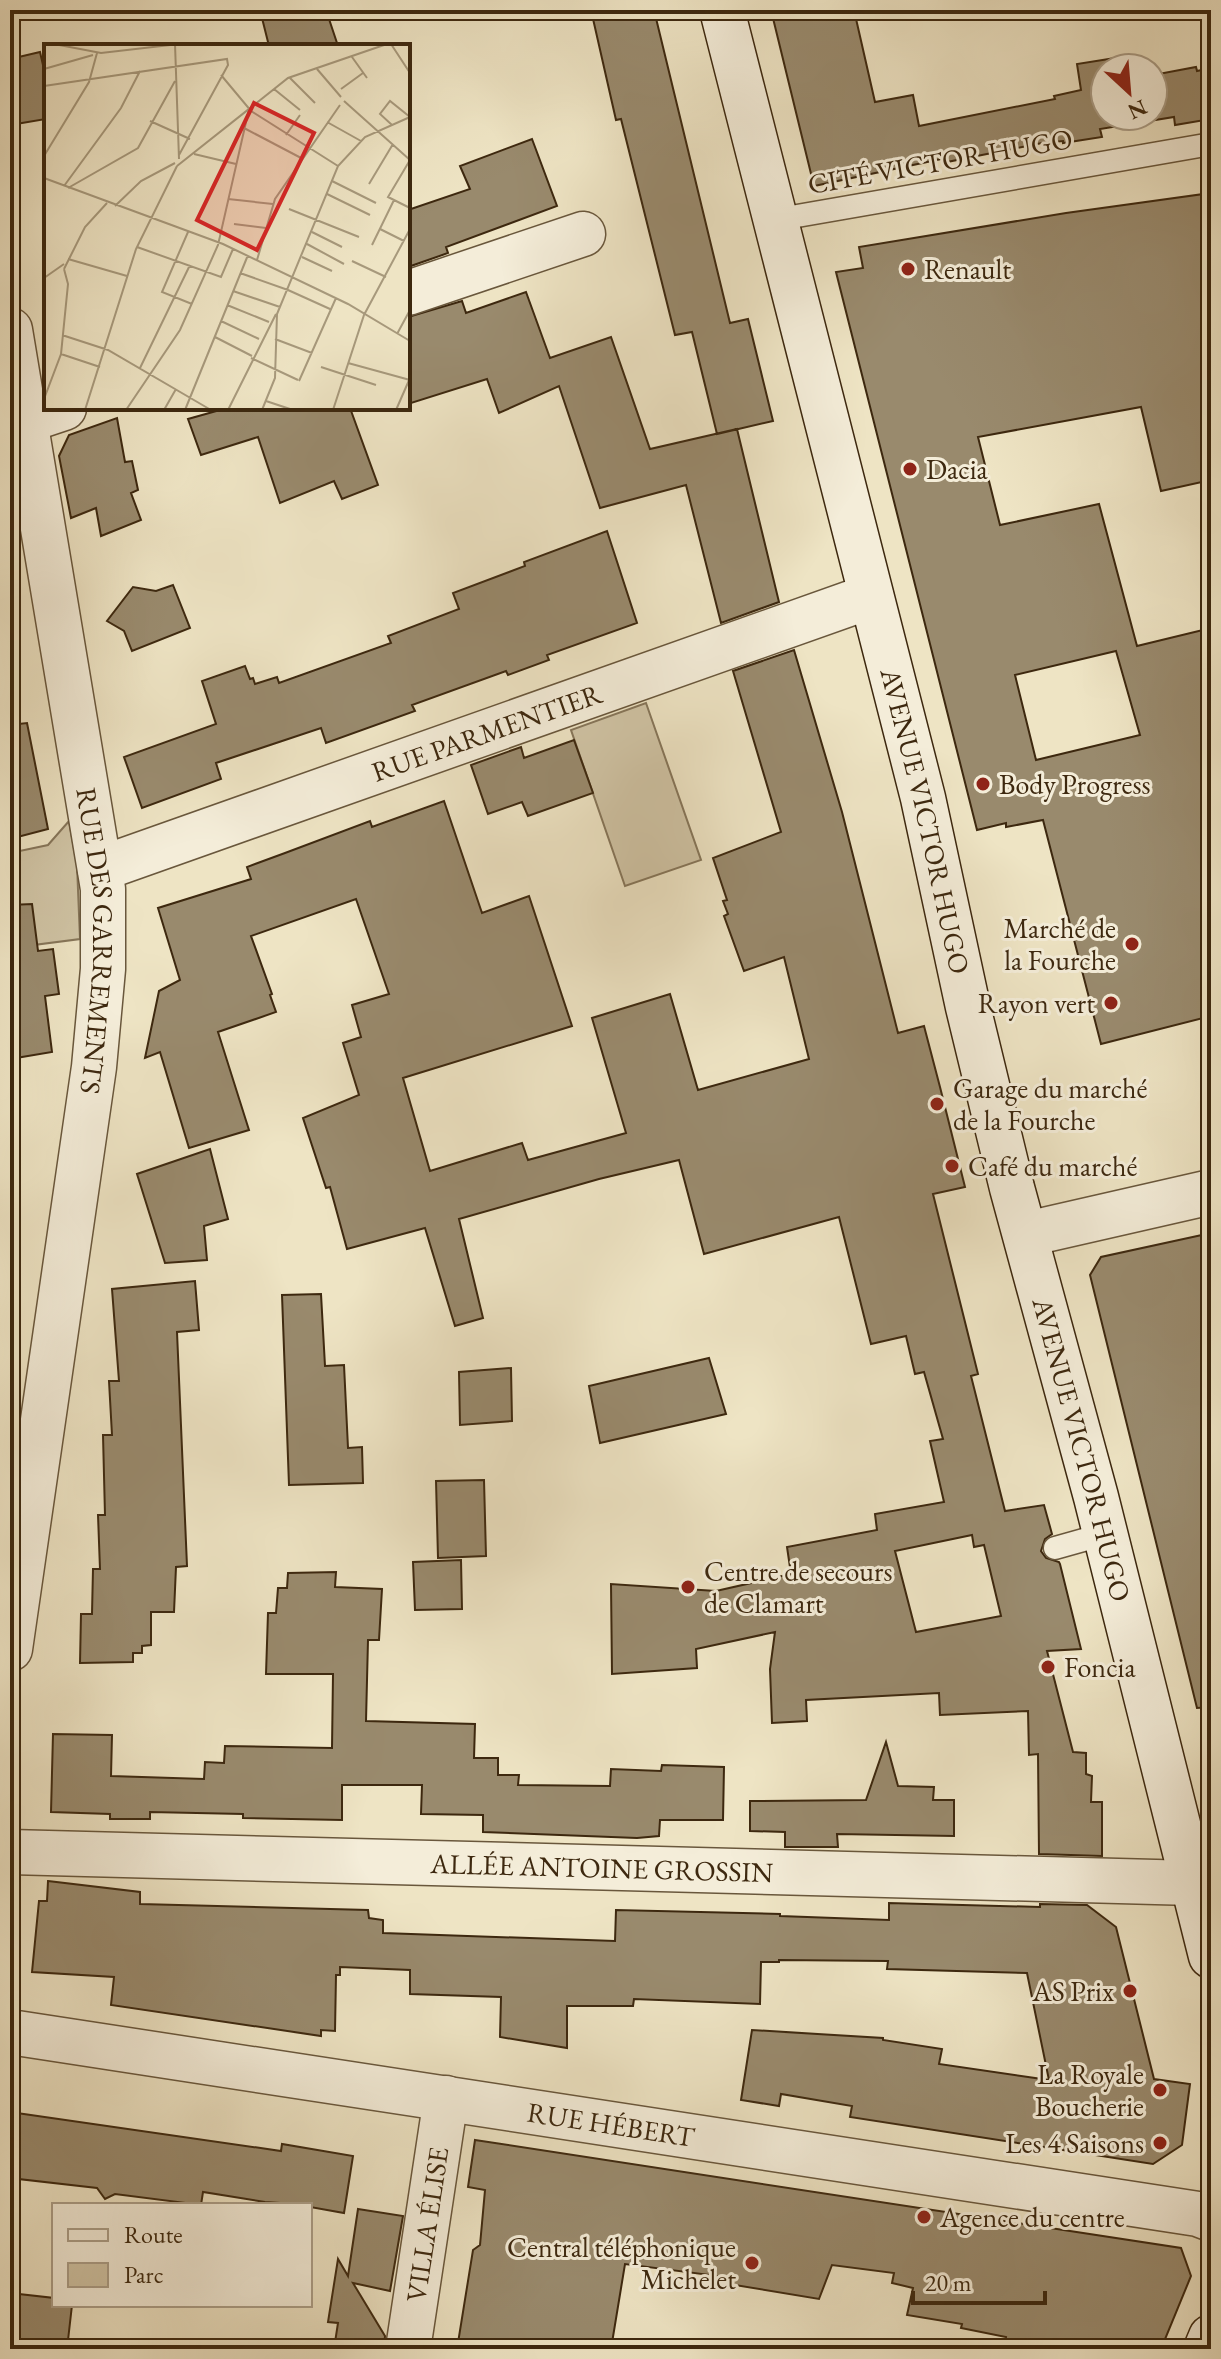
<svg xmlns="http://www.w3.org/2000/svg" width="1221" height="2359" font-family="'EB Garamond',serif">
	<rect width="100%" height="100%" fill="#eee4c4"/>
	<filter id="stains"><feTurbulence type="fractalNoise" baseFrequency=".0025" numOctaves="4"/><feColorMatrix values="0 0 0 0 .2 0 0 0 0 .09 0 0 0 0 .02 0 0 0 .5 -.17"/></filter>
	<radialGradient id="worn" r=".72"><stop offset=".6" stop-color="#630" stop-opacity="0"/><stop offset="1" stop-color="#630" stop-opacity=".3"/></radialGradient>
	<path fill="#d0c4a5" stroke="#86765a" stroke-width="2" d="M646 703 701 860 625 886 571 730Z
		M69 821 77 865 80 939 10 948V853L48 845Z"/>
	<path fill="#998a6d" stroke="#3d280f" stroke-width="2" fill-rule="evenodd" d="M260 10H326L338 46H269Z
		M591 10H654L730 323 748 319 773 421 717 434 692 332 675 335 621 119 616 120Z
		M771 10H854L875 102 913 95 919 126 1055 99 1054 96 1081 90 1077 64 1128 56 1130 68H1105V116H1153V75L1196 67 1197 71 1211 68V119L1175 125 1174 117 1100 129 1102 137 1063 143V141L1042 143 947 162 946 158 814 186Z
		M40 52 46 78V119L10 125V59Z
		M532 139 557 206 446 247 448 253 408 267V210L470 189 460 166Z
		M1211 193V480L1161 491 1141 407 978 437 1000 525 1099 504 1137 646 1211 628V1016L1101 1044 1043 820 1006 827V823L977 830 836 272 863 268 859 247 1066 213ZM1116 651 1140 735 1036 760 1015 675Z
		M526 292 550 358 611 337 650 449 737 429 779 602 721 623 686 485 600 508 559 386 499 413 487 379 408 404V317L462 301 466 313Z
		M227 408H350L378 485 342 499 334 481 280 503 258 437 201 455 188 419Z
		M117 418 125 462 132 461 138 490 131 493 141 520 101 536 96 508 71 518 59 456 69 435Z
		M607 531 637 623 547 655 549 660 508 675 506 671 412 705 415 711 326 743 321 728 216 763 221 779 142 808 124 757 216 724 202 681 245 666 250 679 253 678 255 684 277 677 279 683 391 643 388 636 459 609 453 593 525 566 524 562Z
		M173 585 190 628 132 651 124 631 107 621 133 587 156 591Z
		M794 650 842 812 898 1033 924 1026 940 1087 965 1187 933 1194 978 1374 971 1376 1005 1511 1044 1505 1052 1534 1045 1539 1041 1551 1046 1558 1059 1562 1060 1564 1081 1649 1047 1651 1073 1752 1086 1753V1774L1092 1776 1091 1802H1102V1856L1039 1854 1038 1754 1029 1755 1028 1711 940 1715 939 1693 806 1700 807 1721 772 1723 770 1669 775 1632 696 1649 697 1668 612 1674 611 1584 716 1591 791 1574 787 1547 877 1530 875 1514 944 1502 930 1441 943 1439 924 1372 915 1374 906 1336 871 1344 839 1217 704 1254 679 1160 599 1179 459 1219 483 1318 455 1326 425 1228 347 1249 330 1187 326 1188 303 1118 359 1095 343 1043 361 1037 352 1005 389 994 356 899 251 936 272 994 270 995 276 1012 218 1032 249 1130 189 1148 160 1052 145 1058 159 991 180 980 158 908 251 879 247 867 285 853 370 821 372 827 444 801 482 913 529 896 572 1026 403 1078 430 1171 522 1143 528 1160 626 1133 592 1018 670 994 698 1090 809 1059 784 957 744 971 724 916 728 914 723 901 727 900 713 858 781 832 733 671ZM972 1535 974 1547 984 1545 1001 1616 916 1632 895 1551Z
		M27 723 48 829 10 839V725Z
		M574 740 593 793 528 816 522 802 488 814 471 765 521 747 524 758Z
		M32 904 38 951 53 949 59 994 45 996 52 1052 10 1059V905Z
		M210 1149 228 1219 204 1226 207 1260 165 1263 137 1174Z
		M1211 1233V1707L1197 1708 1090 1275 1101 1257Z
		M195 1281 199 1330 177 1332 187 1566 176 1567 174 1612H151V1645L142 1646V1653H133V1662L80 1663 81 1614H92L93 1569H100L98 1515H105L103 1435H112L109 1381H119L112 1289Z
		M321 1294 325 1366 344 1365 348 1448 362 1447 363 1483 289 1485 282 1295Z
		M709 1358 726 1414 600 1443 589 1386Z
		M511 1368 512 1421 460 1425 459 1372Z
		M484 1480 486 1556 438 1558 436 1481Z
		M461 1560 462 1609 415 1610 413 1562Z
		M336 1572 335 1587 382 1589 379 1640H368L366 1721 475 1724 474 1758H498V1775H519L518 1785 610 1786 611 1769 661 1771 662 1765 724 1767 723 1820H660L659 1836 637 1838 483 1832V1815L421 1814 422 1785H342V1820L243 1818V1814L150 1812V1819H110V1814L51 1812 53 1734 112 1735 111 1776 204 1779 205 1762 224 1763 225 1746 332 1748 333 1674H266L268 1613H276L278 1588H287L288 1573Z
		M886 1742 898 1786 934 1787 933 1800H954V1836L837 1834 838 1847H785V1832L750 1831V1801L866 1800Z
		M48 1881 140 1892V1904L368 1910 369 1918 383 1920V1933L615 1941 616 1910 780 1914V1916L889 1920V1903L1040 1907V1904L1087 1905 1116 1927 1154 2079 1190 2084 1182 2145 1153 2164 850 2117 852 2106 781 2094 779 2106 741 2100 752 2030 883 2038V2040L942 2049 939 2064 1049 2080 1027 1973 887 1969 888 1961 779 1960V1962H761L760 2004 634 1999 633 2006H567V2048L500 2037 501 1997 410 1994V1970L340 1967V1975H336L335 2031 321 2030V2036L111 2005 114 1977 32 1972 39 1901H47Z
		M10 2112 281 2151 282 2144 353 2156 344 2213 310 2207V2205L265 2202 203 2192 201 2205 115 2194 105 2199 97 2188 10 2178Z
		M475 2140 1181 2248 1191 2276 1161 2349H1004L1006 2337 961 2328 962 2324 907 2315 913 2288 892 2283 894 2273 832 2265 819 2299 717 2282 718 2276 625 2264 611 2349H457L473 2250 480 2245 485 2190 468 2187Z
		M358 2209 403 2216 390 2291 353 2283 385 2336 384 2349H334L338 2323 328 2322 338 2259 348 2276Z
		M10 2293 54 2298V2305H72L67 2349H10Z"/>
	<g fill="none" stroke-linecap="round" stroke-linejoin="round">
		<g stroke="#69573c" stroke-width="25">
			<path id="lane" d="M774 220 1211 144
				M1055 1548 1105 1534"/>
		</g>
		<g stroke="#69573c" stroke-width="47">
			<g id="street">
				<path d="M408 293 583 234"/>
				<path id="s1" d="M10 330 103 889V969L94 1067 10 1649"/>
				<path d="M25 421 64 408"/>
				<path id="s2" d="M100 869 871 596"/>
				<path d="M1027 1234 1211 1192"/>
				<path id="s3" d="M10 1852 1193 1883"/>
				<path id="s4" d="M10 2032 1198 2214 1211 2219"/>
				<path id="s5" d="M408 2349 446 2098"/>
			</g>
		</g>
		<g stroke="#3d280f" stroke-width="47">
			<g id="secondary">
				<path id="s6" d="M722 10 923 798 968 1007 1012 1188 1096 1497 1211 1956"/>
				<path d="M1206 2349 1211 2337"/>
			</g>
		</g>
		<use href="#lane" stroke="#f4edd9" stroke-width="22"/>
		<use href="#street" stroke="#f4edd9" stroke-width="44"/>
		<use href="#secondary" stroke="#f4edd9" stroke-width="44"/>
	</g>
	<g fill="#8f2418" stroke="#f4edd9" stroke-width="3">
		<circle cx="908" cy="269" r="8"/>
		<circle cx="910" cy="469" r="8"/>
		<circle cx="983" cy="784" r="8"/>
		<circle cx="1132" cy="944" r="8"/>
		<circle cx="1111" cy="1003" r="8"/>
		<circle cx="937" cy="1104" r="8"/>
		<circle cx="952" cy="1166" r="8"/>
		<circle cx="688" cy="1587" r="8"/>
		<circle cx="1048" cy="1667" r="8"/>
		<circle cx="1130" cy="1991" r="8"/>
		<circle cx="1160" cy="2090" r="8"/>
		<circle cx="1160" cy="2143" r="8"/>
		<circle cx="924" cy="2217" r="8"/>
		<circle cx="752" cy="2263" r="8"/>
	</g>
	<g text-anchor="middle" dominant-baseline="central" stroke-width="6" stroke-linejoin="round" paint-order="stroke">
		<g font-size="28" fill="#3d280f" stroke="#f4edd9">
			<text transform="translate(940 161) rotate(-10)">CITÉ VICTOR HUGO</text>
			<text stroke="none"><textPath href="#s2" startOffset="410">RUE PARMENTIER</textPath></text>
			<text stroke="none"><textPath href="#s6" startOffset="836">AVENUE VICTOR HUGO</textPath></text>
			<text stroke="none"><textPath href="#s1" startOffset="618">RUE DES GARREMENTS</textPath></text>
			<text stroke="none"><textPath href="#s6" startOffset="1484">AVENUE VICTOR HUGO</textPath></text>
			<text stroke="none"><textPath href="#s3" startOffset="592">ALLÉE ANTOINE GROSSIN</textPath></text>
			<text stroke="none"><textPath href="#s4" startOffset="608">RUE HÉBERT</textPath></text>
			<text stroke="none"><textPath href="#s5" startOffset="126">VILLA ÉLISE</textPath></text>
		</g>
		<g font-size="28" fill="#3d280f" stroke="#f4edd9" text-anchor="start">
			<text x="924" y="269">Renault</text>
			<text x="926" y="469">Dacia</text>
			<text x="999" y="784">Body Progress</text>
			<text x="1116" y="928" text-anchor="end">Marché de<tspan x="1116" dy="32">la Fourche</tspan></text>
			<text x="1095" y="1003" text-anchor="end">Rayon vert</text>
			<text x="953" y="1088">Garage du marché<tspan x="953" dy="32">de la Fourche</tspan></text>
			<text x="968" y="1166">Café du marché</text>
			<text x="704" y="1571">Centre de secours<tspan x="704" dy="32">de Clamart</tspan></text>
			<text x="1064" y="1667">Foncia</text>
			<text x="1114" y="1991" text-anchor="end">AS Prix</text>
			<text x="1144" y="2074" text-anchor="end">La Royale<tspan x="1144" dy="32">Boucherie</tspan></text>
			<text x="1144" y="2143" text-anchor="end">Les 4 Saisons</text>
			<text x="940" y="2217">Agence du centre</text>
			<text x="736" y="2247" text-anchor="end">Central téléphonique<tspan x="736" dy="32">Michelet</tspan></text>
		</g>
	</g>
	<g transform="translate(44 44)">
		<rect width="366" height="366" fill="#eee4c4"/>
		<path fill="none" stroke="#a7997c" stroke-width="2" d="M10 0 57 9 135 0M131 0 135 115M347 0 366 29M308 13 323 34M0 25 49 11M273 25 297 53M177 31 207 67 294 122M246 34 271 59M0 42 183 15 184 21 135 111M230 45 256 66M297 45 319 29M300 57 366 116M106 77 146 95M283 78 317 97M348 81 336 70 346 57 366 73M200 84 259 115M242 91 256 71M150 110 192 120M0 112 45 38 53 9M366 116 344 153 366 164M133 122 244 34 343 0M0 134 179 200 304 260 366 297M288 137 332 159M325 140 349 100M20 142 77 64 96 27M24 144 94 104 131 37M283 150 326 171M184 155 229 160M71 162 97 137 131 119M245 165 315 193M190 180 222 184M336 185 360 197M144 188 118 248 148 260M268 188 298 203M263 200 300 220M328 201 350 156M93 203 177 233 189 205M258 213 288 227M24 215 83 232M213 216 231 155 296 61M308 217 342 233M20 225 41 183 63 159M196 229 244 246M0 234 20 220M244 246 286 265M189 247 236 263M183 261 225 278M177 277 215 295M353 290 366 266M18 291 64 306 167 366M171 293 208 312M231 295 268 309M17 310 56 323M207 314 254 336M304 319 366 336M277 323 332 341M96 324 146 221M255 337 292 254M0 355 17 310 24 240 20 225M222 357 249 366M41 366 92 205 133 122M82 366 136 286 174 201 205 65M120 366 132 345M141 366 204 211M184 366 232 270M218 366 231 334 233 270 294 122 321 93 366 73M289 366 320 271 366 185M352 366 366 334"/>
		<path fill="#d62828" fill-opacity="0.15" stroke="#d62828" stroke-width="4" d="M210 59 270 89 213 206 153 176Z"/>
		<rect width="366" height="366" fill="none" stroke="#3d280f" stroke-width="4"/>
	</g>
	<rect width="1221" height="2359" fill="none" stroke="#eee4c4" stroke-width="40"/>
	<rect x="12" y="12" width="1197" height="2335" fill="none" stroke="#3d280f" stroke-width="4"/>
	<rect x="20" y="20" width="1181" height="2319" fill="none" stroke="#3d280f" stroke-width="2"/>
	<rect x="52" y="2203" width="260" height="104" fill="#f4edd9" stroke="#ab9e88" stroke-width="2"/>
	<rect x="68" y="2229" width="40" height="12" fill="#f4edd9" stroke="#ab9e88" stroke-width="2"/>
	<text x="124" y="2243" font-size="24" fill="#3d280f">Route</text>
	<rect x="68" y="2263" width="40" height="24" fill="#d0c4a5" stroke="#ab9e88" stroke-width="2"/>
	<text x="124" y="2283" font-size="24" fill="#3d280f">Parc</text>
	<g transform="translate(1129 92) rotate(154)"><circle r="38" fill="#f4edd9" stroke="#ab9e88" stroke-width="2"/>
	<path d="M0-6L14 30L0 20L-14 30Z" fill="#8f2418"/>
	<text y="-12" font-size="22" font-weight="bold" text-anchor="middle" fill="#3d280f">N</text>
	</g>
	<path d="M913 2291v12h132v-12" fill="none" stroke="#3d280f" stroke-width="4"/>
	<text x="925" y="2291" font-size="24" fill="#3d280f" stroke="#f4edd9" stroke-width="6" paint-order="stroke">20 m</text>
	<rect width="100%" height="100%" filter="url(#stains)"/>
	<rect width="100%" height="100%" fill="url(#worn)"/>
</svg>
